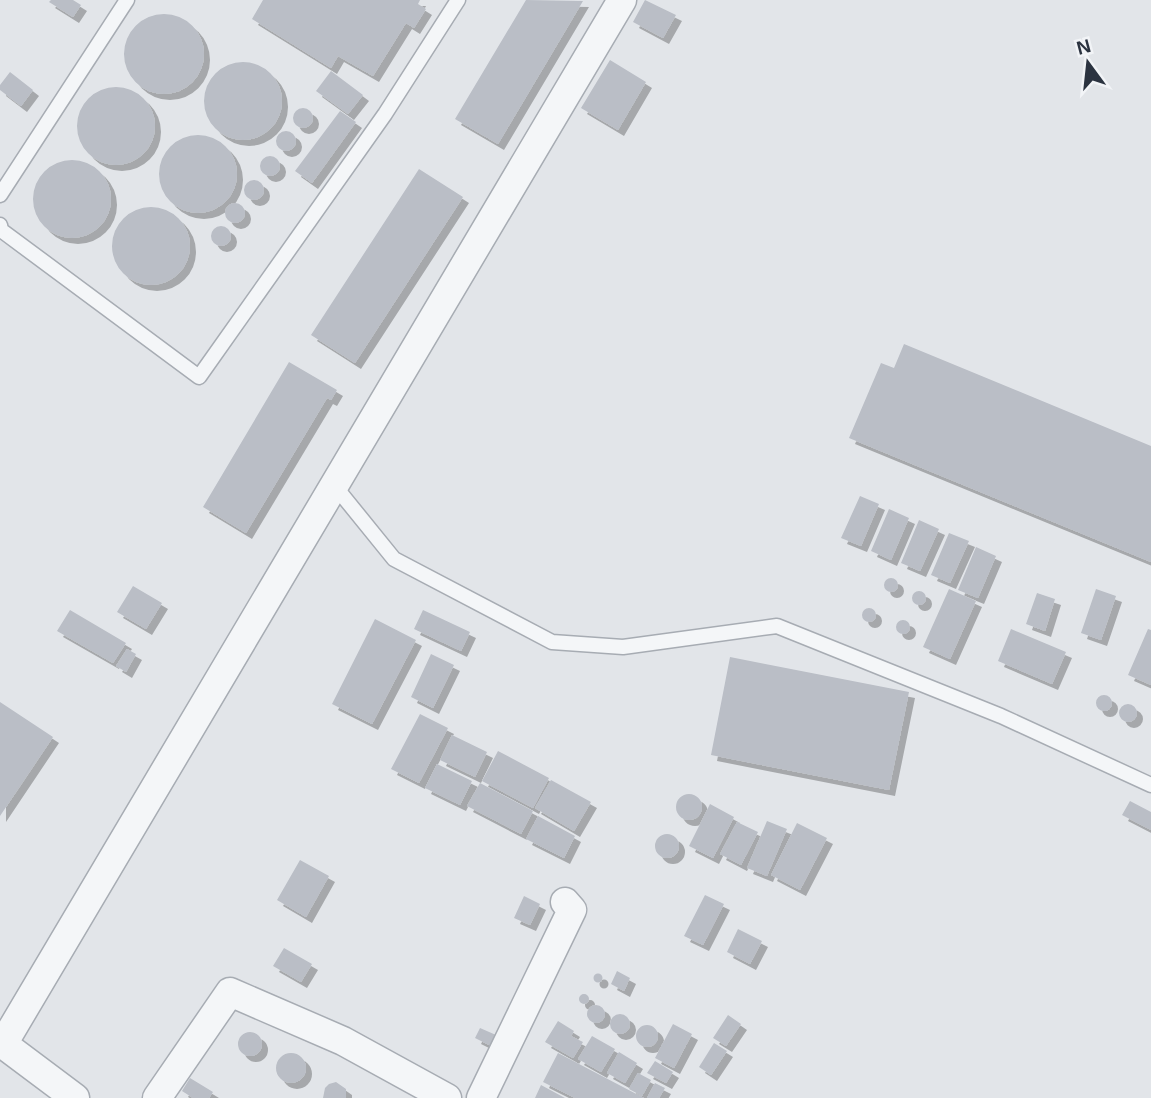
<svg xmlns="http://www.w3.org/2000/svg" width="1151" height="1098" font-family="Arial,sans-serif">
	<defs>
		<filter id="shadow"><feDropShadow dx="6" dy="6" stdDeviation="0" flood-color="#0004"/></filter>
	</defs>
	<rect width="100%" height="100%" fill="#e2e5e9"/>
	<path fill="#babec6" filter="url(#shadow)" d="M51 0H73L81 5 73 17 49 2Z
		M263 0H420L418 4 426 9 414 28 406 23 373 76 338 56 331 68 252 19Z
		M526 0 583 1 498 144 455 119Z
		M645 0 676 15 663 38 633 22Z
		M124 54a40 40 0 1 1 80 0a40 40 0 1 1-80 0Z
		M610 60 646 82 618 130 581 108Z
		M204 101a39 39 0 1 1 78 0a39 39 0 1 1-78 0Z
		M331 71 363 95 348 114 316 91Z
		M10 72 33 90 21 106 0 90V85Z
		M77 126a39 39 0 1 1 78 0a39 39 0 1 1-78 0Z
		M293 118a10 10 0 1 1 20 0a10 10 0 1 1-20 0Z
		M340 111 356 122 312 183 295 171Z
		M276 141a10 10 0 1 1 20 0a10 10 0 1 1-20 0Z
		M159 174a39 39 0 1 1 78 0a39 39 0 1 1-78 0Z
		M260 166a10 10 0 1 1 20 0a10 10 0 1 1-20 0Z
		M33 199a39 39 0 1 1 78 0a39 39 0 1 1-78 0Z
		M419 169 463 197 355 363 311 335Z
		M244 190a10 10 0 1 1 20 0a10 10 0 1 1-20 0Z
		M225 213a10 10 0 1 1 20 0a10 10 0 1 1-20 0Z
		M112 246a39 39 0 1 1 78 0a39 39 0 1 1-78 0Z
		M211 236a10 10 0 1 1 20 0a10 10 0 1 1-20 0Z
		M904 344 1151 446V562L849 438 881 363 894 368Z
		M289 362 337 390 331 400 327 398 246 533 203 507Z
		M860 496 879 504 861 546 841 538Z
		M889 509 909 518 891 560 871 551Z
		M919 520 939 529 920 571 901 563Z
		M949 533 969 541 950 583 931 575Z
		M976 547 996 556 978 598 958 590Z
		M884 585a7 7 0 1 1 14 0a7 7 0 1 1-14 0Z
		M133 586 162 603 146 629 117 612Z
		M949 589 976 601 950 659 923 647Z
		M1096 589 1116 596 1101 640 1081 633Z
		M912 598a7 7 0 1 1 14 0a7 7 0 1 1-14 0Z
		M1037 593 1055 599 1045 631 1026 624Z
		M862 615a7 7 0 1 1 14 0a7 7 0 1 1-14 0Z
		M70 610 126 643 113 663 57 631Z
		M423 610 470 632 461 651 414 629Z
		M375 619 416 640 372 724 332 704Z
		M896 627a7 7 0 1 1 14 0a7 7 0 1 1-14 0Z
		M1011 629 1066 652 1052 684 998 661Z
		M1148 629 1151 630V685L1128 675Z
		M127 649 136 654 126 672 116 666Z
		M431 654 454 665 433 708 411 697Z
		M730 657 909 692 889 790 711 755Z
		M1096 703a8 8 0 1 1 16 0a8 8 0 1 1-16 0Z
		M0 702 53 737 0 816Z
		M1119 713a9 9 0 1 1 18 0a9 9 0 1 1-18 0Z
		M420 714 448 728 419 783 391 769Z
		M452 735 487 752 475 777 440 760Z
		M498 751 549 778 533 808 482 781Z
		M437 764 472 781 460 805 425 788Z
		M551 780 591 802 574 831 535 808Z
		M480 783 533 811 521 834 467 806Z
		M676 807a13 13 0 1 1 26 0a13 13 0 1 1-26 0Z
		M1130 801 1151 812V830L1122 815Z
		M710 804 734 817 713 858 689 846Z
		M538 816 575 836 564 858 526 839Z
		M767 821 787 829 767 876 747 868Z
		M737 822 758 832 741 865 720 854Z
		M797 823 827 838 800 890 771 875Z
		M655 846a12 12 0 1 1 24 0a12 12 0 1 1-24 0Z
		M300 860 329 876 306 917 277 900Z
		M705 895 724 904 703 945 684 936Z
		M524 896 540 904 530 925 514 918Z
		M738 929 762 941 750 964 727 952Z
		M284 948 312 964 301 982 273 966Z
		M617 971 630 978 624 991 611 984Z
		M593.5 978a4.5 4.5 0 1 1 9 0a4.5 4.5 0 1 1-9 0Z
		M579 999a5 5 0 1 1 10 0a5 5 0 1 1-10 0Z
		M587 1014a9 9 0 1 1 18 0a9 9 0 1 1-18 0Z
		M610 1024a10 10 0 1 1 20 0a10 10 0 1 1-20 0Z
		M728 1015 741 1024 726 1046 713 1038Z
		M558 1021 574 1031 571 1036 583 1042 573 1058 545 1042Z
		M673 1024 692 1034 674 1068 655 1058Z
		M636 1036a11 11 0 1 1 22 0a11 11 0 1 1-22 0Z
		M480 1028 496 1035 491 1046 475 1038Z
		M238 1044a12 12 0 1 1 24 0a12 12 0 1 1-24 0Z
		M592 1036 615 1049 601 1072 578 1059Z
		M714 1043 727 1051 711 1075 699 1067Z
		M619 1052 637 1063 625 1083 607 1073Z
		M558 1053 644 1098H575L543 1082Z
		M276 1068a15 15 0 1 1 30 0a15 15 0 1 1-30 0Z
		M655 1061 673 1072 666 1083 647 1073Z
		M638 1073 651 1080 642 1096 629 1089Z
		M190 1078 213 1092 209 1098H193L182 1091Z
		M336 1082 346 1089V1098H323L325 1088 329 1084Z
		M655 1083 665 1088 659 1098H647Z
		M541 1085 565 1098H535Z"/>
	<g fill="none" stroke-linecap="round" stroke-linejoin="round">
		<g stroke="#a7acb3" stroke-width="17">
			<path id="lane" d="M0 195 127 0
				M0 225 1 230 199 377 385 114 458 0
				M334 485 394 559 552 642 623 647 777 626 1001 716 1151 785"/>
		</g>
		<g stroke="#a7acb3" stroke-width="31">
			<path id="street" d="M0 1043 3 1044 622 0
				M3 1044 75 1098
				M157 1098 230 992 343 1041 447 1098
				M481 1098 572 910 565 902"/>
		</g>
		<use href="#lane" stroke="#f4f6f8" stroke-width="14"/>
		<use href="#street" stroke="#f4f6f8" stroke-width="28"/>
	</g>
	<g transform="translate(1088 63) rotate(345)" stroke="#f2f4f7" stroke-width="5" paint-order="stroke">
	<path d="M0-5L12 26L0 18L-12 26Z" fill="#2b3340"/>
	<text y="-10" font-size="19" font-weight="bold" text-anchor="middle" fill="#2b3340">N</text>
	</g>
</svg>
